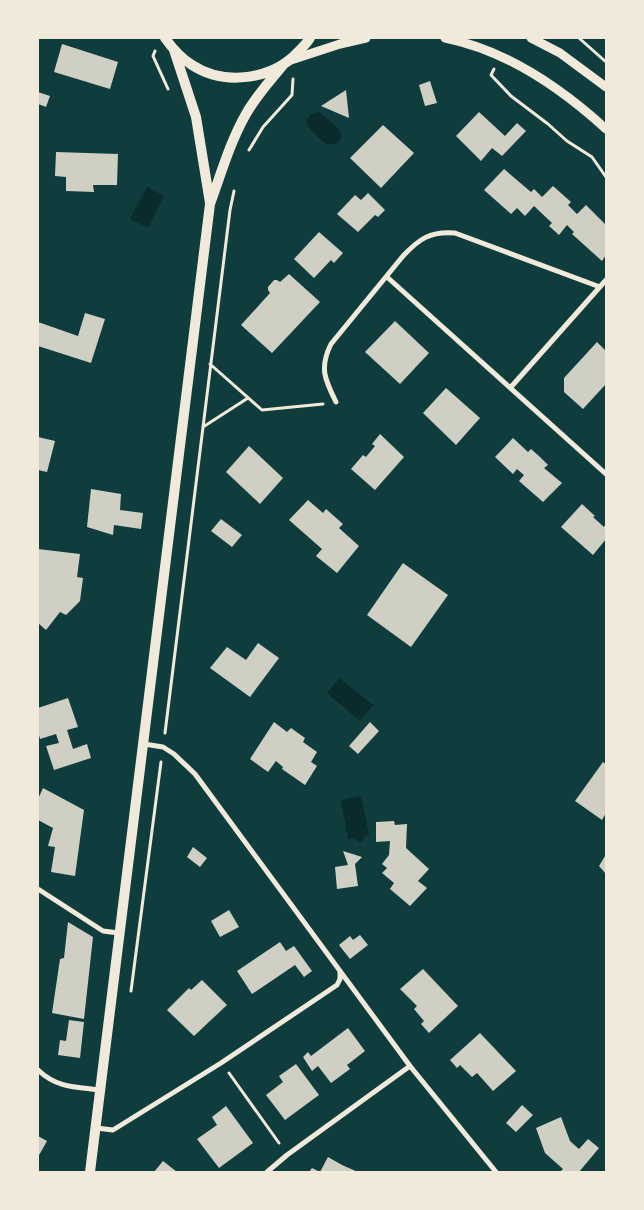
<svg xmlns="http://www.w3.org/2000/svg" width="644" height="1210" font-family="'Noto Sans',sans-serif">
	<rect width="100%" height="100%" fill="#0f3d3e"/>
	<path fill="#0a2a2b" d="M319 112 337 127 341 134V138L336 144H326C318 137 309 131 306 121L311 114Z
		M147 187 164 196 148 228 130 219Z
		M339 678 373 705 360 721 327 693Z
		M361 796 369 835 364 836 363 841 359 843 354 838 348 839 341 800Z"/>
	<path fill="#cfcfc3" d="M62 44 118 62 110 89 54 72Z
		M430 81 437 103 425 106 419 85Z
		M346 90 349 118 321 106Z
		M38 92 50 96 46 107 38 104Z
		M479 112 505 136 517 123 526 131 502 156 492 148 481 161 456 136Z
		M383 125 414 153 381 188 350 158Z
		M56 152 118 154 117 185H93L94 192 66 191V177L55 176Z
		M504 169 531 192 534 189 542 197 553 186 571 202 568 205 577 214 586 205 606 225V255L602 261 572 234 574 232 567 225 559 235 549 226 552 223 534 206 525 216 517 208 511 214 484 190Z
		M368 193 385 210 378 217 375 215 358 232 337 214 355 195 361 200Z
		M319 232 343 253 334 263 331 260 314 278 294 259Z
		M289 274 320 302 272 353 241 325 270 293 268 290V287L274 280H277L280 282Z
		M85 313 105 319 91 363 38 346V322L78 336Z
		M395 321 429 353 400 384 365 352Z
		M597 342 606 351V384L583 409 564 392V378Z
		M446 388 480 418 456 445 423 413Z
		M380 434 404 457 375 490 351 469 363 455 366 457 375 446 372 444Z
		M38 437 55 441 47 472 38 470Z
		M513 438 528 452 531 449 540 457 548 465 544 468 562 483 543 502 519 481 524 475 517 469 513 474 495 457Z
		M249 446 283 478 260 504 226 472Z
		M91 489 121 494 120 510 143 513 141 529 114 525 113 535 87 527Z
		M308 500 323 513 326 509 343 524 339 528 359 546 337 573 316 556 322 549 289 520Z
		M582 504 595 516 593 517 604 527 606 523V539L593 555 561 527Z
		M221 519 242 535 232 547 211 531Z
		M38 549 80 554 77 577 83 578 80 601 66 615 60 612 46 630 38 623Z
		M403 563 448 595 411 647 367 615Z
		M258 643 279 658 250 697 210 668 227 647 246 660Z
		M68 698 78 727 67 730 73 749 87 744 91 758 54 770 46 746 59 743 56 734 40 739 38 731V708Z
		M274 722 287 732 291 728 305 738 303 742 317 752 311 762 317 766 305 785 282 769 283 767 276 761 268 772 250 759Z
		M370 722 379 731 358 754 349 746Z
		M603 762 606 764V813L602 820 575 801Z
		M43 788 84 810 75 876 51 872 55 847 48 846 53 828 38 820V799Z
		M394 821 395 825 407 824 406 848 429 869 418 881 427 888 410 906 390 889 394 883 382 873 387 868 382 864 389 855 390 841 376 842V822Z
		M193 847 207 858 200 867 187 857Z
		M343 851 362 857 355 864 358 886 337 889 335 867 348 865Z
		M605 856 606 858V874L599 866Z
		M229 910 239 927 220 937 211 921Z
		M68 922 93 937 84 1019 52 1013 60 959 64 958Z
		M360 935 368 945 350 959 339 945 350 936 353 940Z
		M280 942 286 951 294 946 312 971 304 977 295 965 252 994 237 971Z
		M423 969 458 1006 429 1033 421 1024 424 1021 414 1009 417 1006 400 989Z
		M202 980 227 1005 194 1036 167 1010 189 988 191 990Z
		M69 1020 84 1022 80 1058 58 1055 60 1040 66 1041Z
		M348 1028 365 1051 347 1065 350 1069 331 1083 318 1066 312 1071 303 1057 308 1052 311 1056Z
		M480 1033 516 1071 493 1091 477 1073 472 1077 460 1065 457 1068 450 1060Z
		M296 1064 319 1095 285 1120 266 1095 283 1082 279 1076Z
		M522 1105 533 1115 516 1132 506 1123Z
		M226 1106 253 1143 219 1168 197 1139 217 1125 212 1117Z
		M561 1117 570 1141 579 1149 588 1139 599 1148 579 1172H560L563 1169 545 1153 536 1128Z
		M38 1136 47 1141 38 1157Z
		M328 1157 342 1165 358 1172H309L312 1168 320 1172Z
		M163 1161 177 1172H154Z"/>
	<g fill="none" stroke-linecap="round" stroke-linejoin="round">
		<path stroke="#f1e9da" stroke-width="3" d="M579 38 606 62
			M155 51 153 56 168 89
			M494 69 491 75 511 96 548 124 567 141 592 157 606 177
			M249 150 263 127 292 95 293 79
			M210 364 262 410 323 404
			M203 427 248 398
			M165 733 230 210 234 191
			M131 991 161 762
			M229 1073 279 1143"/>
		<path stroke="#f1e9da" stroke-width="5" d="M387 277 606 474
			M511 387 606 280
			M336 402C325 380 319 368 331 344L403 256C419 239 430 231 455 233L600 287
			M144 744 163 747 174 754 195 774 410 1066 496 1172
			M38 889 103 931 119 933
			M38 1070C57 1088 75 1087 100 1090
			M96 1128 113 1130 221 1063 337 985 340 979V972
			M267 1172 287 1155 410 1066"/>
		<path stroke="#f1e9da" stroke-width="9" d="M445 38C506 50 561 88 606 129
			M531 38 560 53 606 87
			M291 60 340 44 366 38"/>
		<path stroke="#f1e9da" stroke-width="10" d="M165 38C172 48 181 58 192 65 224 86 272 80 298 52 302 48 307 43 310 38
			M174 50 196 117 210 203
			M90 1172 210 204C221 174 230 142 246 114 256 96 270 81 283 65"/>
	</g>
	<rect width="644" height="1210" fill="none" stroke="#f1e9da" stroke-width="78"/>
</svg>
